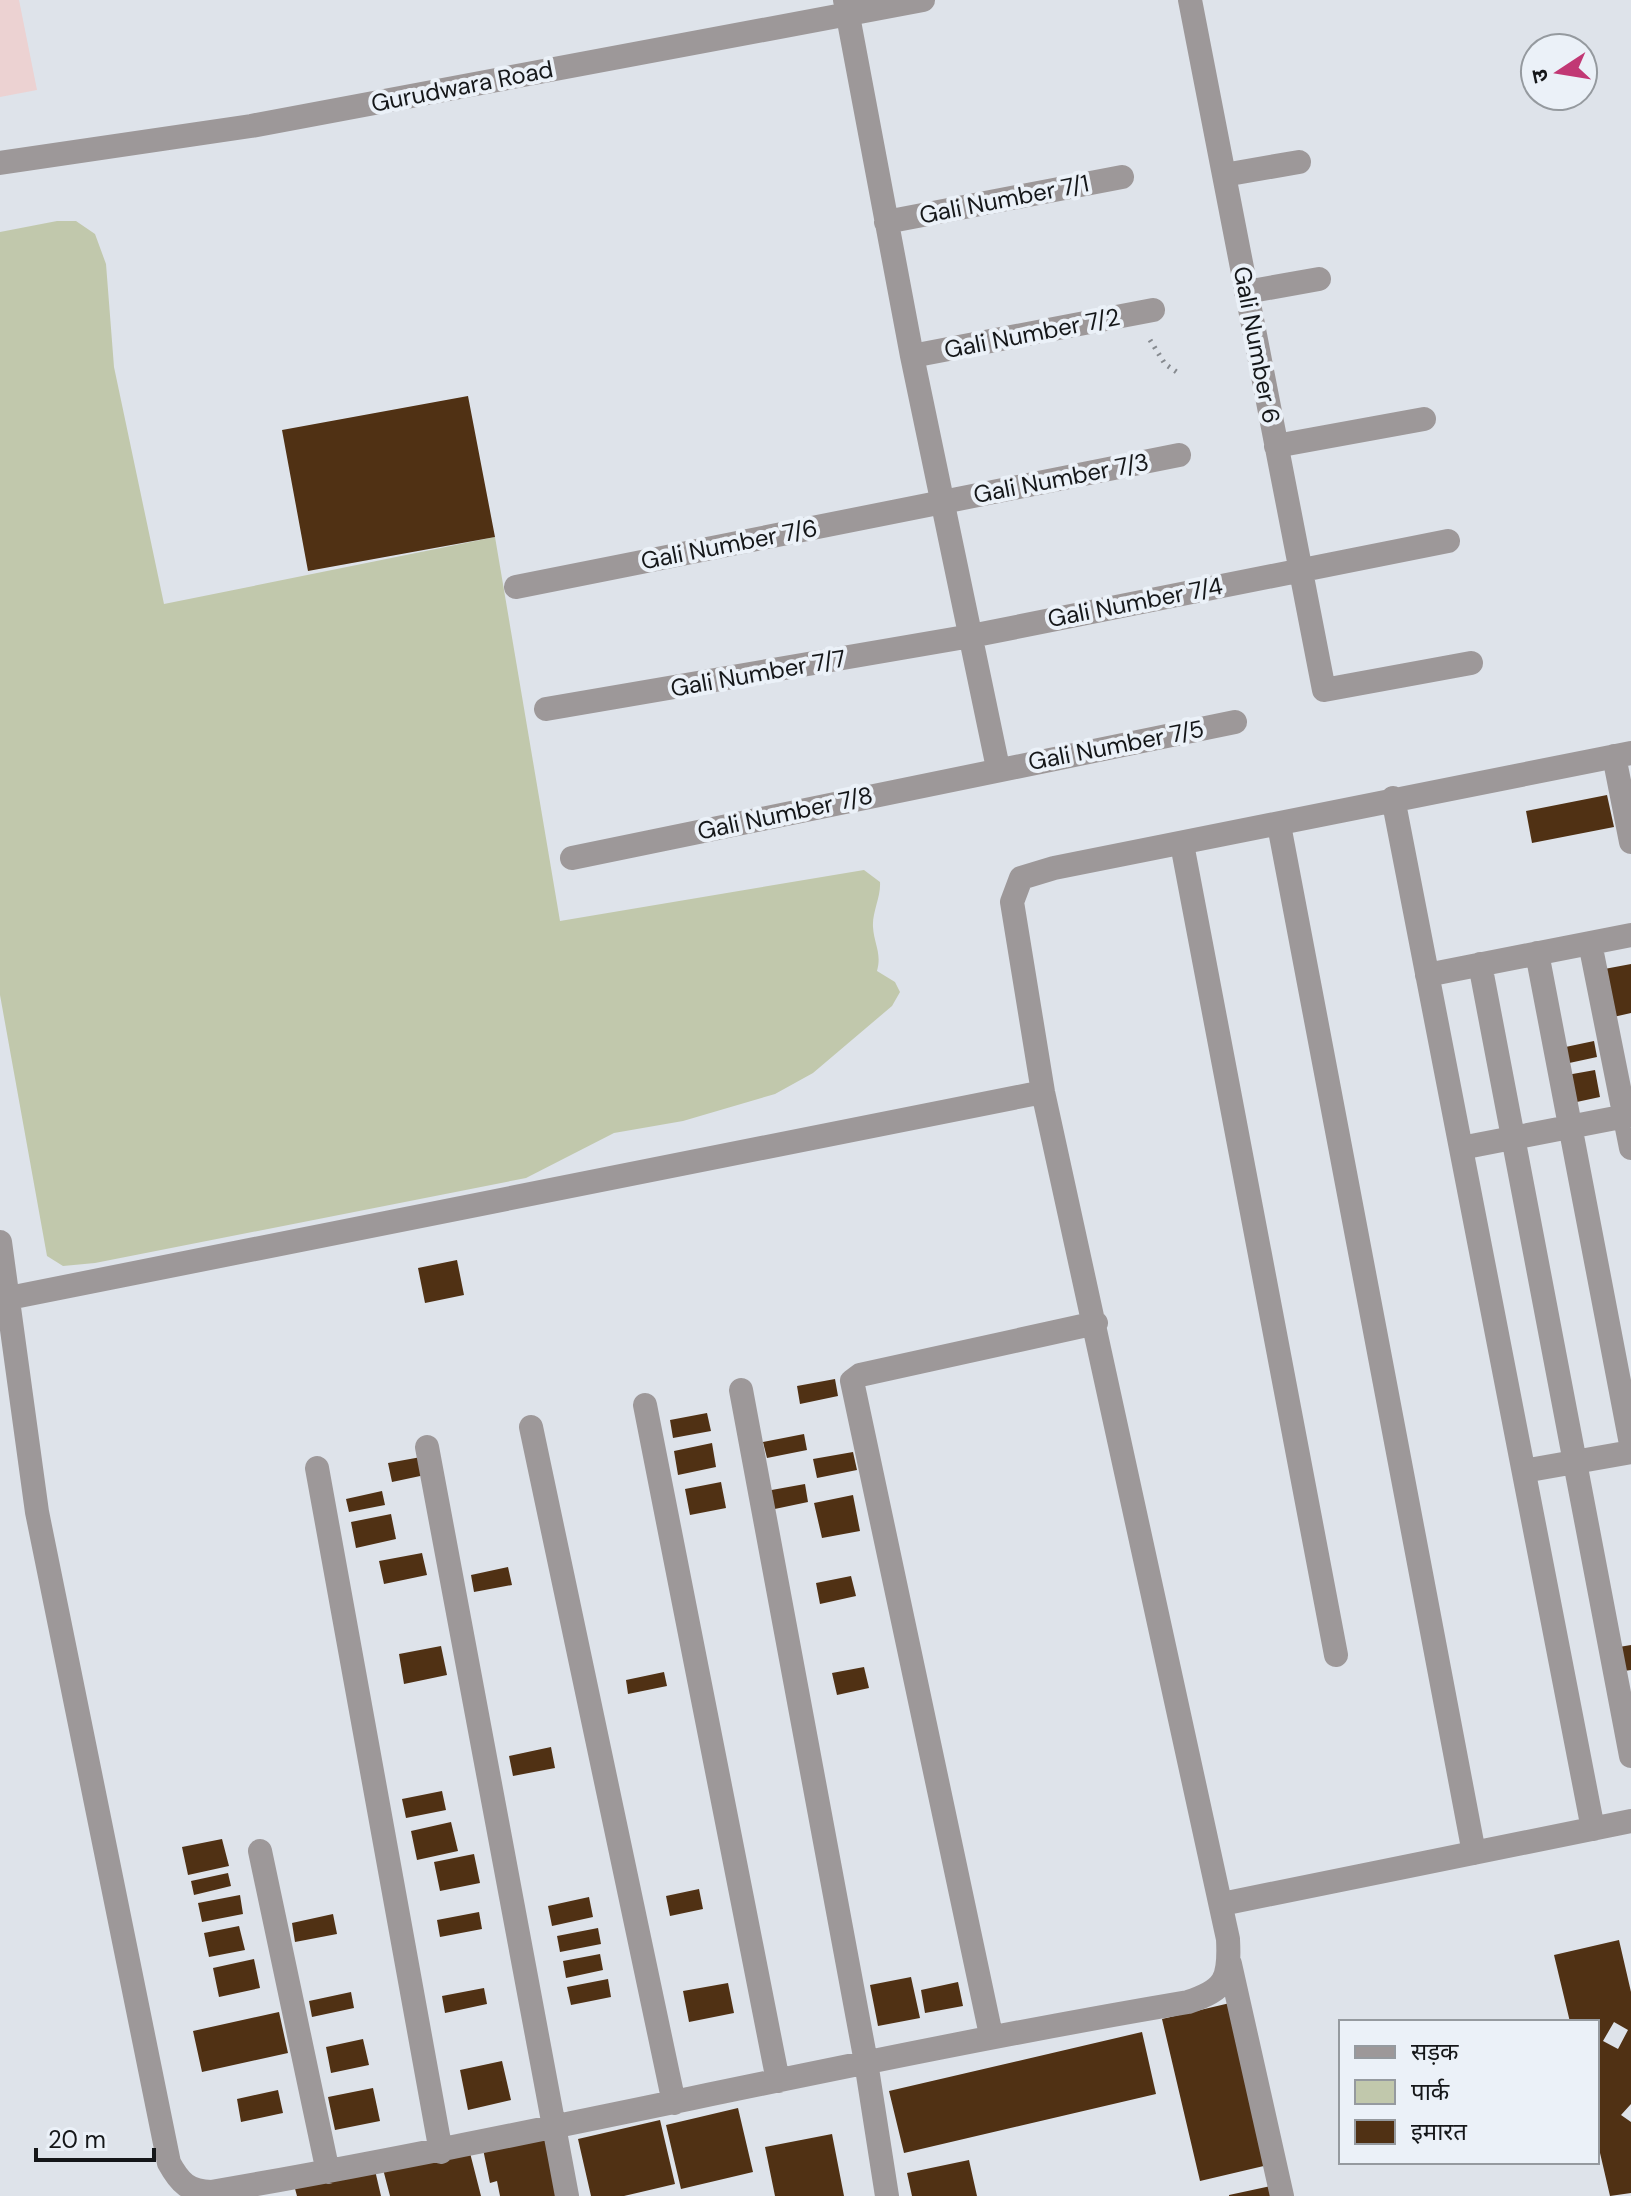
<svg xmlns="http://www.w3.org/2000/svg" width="1631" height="2196" font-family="'DM Sans','Noto Sans Devanagari',sans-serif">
	<rect width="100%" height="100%" fill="#dee3ea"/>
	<path fill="#ecd2d2" d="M0 0H19L37 90 0 97Z"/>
	<path fill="#c1c8ac" d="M57 221H76L95 234 106 264 114 367 164 604 495 537 560 921 864 870 880 882C881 897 872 912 873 927 874 944 882 953 877 971L895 982 900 992 892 1006 813 1073 775 1094 683 1121 614 1133 526 1178 95 1263 63 1266 47 1256 0 995V232Z"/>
	<path fill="#503114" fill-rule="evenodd" d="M468 396 495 537 308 571 282 430Z
		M1607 795 1614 827 1532 843 1526 811Z
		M1631 964V1013L1609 1018 1599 970Z
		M1594 1041 1597 1057 1560 1065 1556 1049Z
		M1595 1070 1600 1097 1572 1103 1567 1075Z
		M457 1260 464 1295 425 1303 418 1268Z
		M835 1379 838 1396 800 1404 797 1386Z
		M707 1413 711 1431 673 1438 670 1420Z
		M804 1434 807 1450 767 1458 763 1442Z
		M712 1443 716 1467 678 1475 674 1451Z
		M853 1452 857 1470 817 1478 813 1459Z
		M421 1457 425 1475 392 1482 388 1463Z
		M721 1482 726 1508 690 1515 685 1489Z
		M805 1484 808 1502 770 1510 766 1491Z
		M382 1491 385 1505 349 1512 346 1499Z
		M853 1495 860 1531 822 1538 814 1503Z
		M391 1514 396 1539 356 1548 351 1522Z
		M422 1553 427 1575 384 1584 379 1561Z
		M508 1567 512 1585 474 1592 471 1575Z
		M851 1576 856 1596 820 1604 816 1583Z
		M1631 1645V1670L1624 1671 1619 1647Z
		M441 1646 447 1675 404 1684 399 1654Z
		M864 1667 869 1688 837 1695 832 1673Z
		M664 1672 667 1686 628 1694 626 1680Z
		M551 1747 555 1768 513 1776 509 1756Z
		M442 1791 446 1810 406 1818 402 1799Z
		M451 1822 458 1851 417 1860 411 1831Z
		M222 1839 229 1866 188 1875 182 1847Z
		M474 1854 480 1883 440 1891 434 1862Z
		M228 1873 231 1886 194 1895 191 1881Z
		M699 1889 703 1909 670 1916 666 1896Z
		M240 1895 243 1914 202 1922 198 1903Z
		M589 1897 593 1917 552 1926 548 1906Z
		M479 1912 482 1929 440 1937 437 1920Z
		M333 1914 337 1934 295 1942 292 1923Z
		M239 1926 245 1950 209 1957 204 1933Z
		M598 1928 601 1944 560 1952 557 1936Z
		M1619 1940 1631 1992V2104L1621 2115 1631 2122V2193L1610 2196 1597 2140V2022H1570L1554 1955ZM1614 2022 1628 2030 1618 2049 1603 2041Z
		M600 1954 603 1970 566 1978 563 1961Z
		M254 1959 260 1988 219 1997 213 1968Z
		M911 1977 920 2018 878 2026 870 1985Z
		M608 1979 611 1997 571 2005 567 1987Z
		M958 1982 963 2006 925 2013 921 1990Z
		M728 1983 734 2013 689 2022 683 1991Z
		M484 1988 487 2004 445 2013 442 1996Z
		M351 1992 354 2008 312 2017 309 2001Z
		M1230 2003 1268 2165 1200 2181 1162 2019Z
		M279 2012 288 2053 202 2072 193 2031Z
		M1142 2032 1156 2094 904 2153 889 2091Z
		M363 2039 369 2065 331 2073 326 2047Z
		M502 2061 511 2100 468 2110 460 2070Z
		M373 2088 380 2121 335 2130 328 2097Z
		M278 2090 283 2113 241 2122 237 2099Z
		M738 2108 753 2172 681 2189 666 2125Z
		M660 2120 675 2184 624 2196H591L578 2139Z
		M832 2134 844 2196H775L765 2147Z
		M545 2136 558 2196H500L497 2181 490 2183 483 2149Z
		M469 2149 481 2196H390L383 2169Z
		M969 2160 977 2196H912L907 2173Z
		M374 2166 381 2196H297L294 2185Z
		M1276 2185 1278 2196H1229V2195Z"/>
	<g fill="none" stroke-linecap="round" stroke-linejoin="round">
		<path stroke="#868a8f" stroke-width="5" stroke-dasharray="2 6" stroke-linecap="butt" d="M1150 340 1165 364 1181 375"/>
		<path stroke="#9d9899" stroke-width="24" d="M845 0 912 356 998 768
			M1190 0 1324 690 1471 663
			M0 163 251 126 923 0
			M1224 175 1299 162
			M886 222 1122 177
			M1246 292 1319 279
			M912 356 1153 310
			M1276 446 1424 419
			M516 587 1179 455
			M546 709 971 636 1448 541
			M1614 756 1631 842
			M1393 798 1593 1829
			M1279 825 1474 1853
			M1182 844 1336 1655
			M572 858 1235 722
			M1590 943 1631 1148
			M1537 953 1631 1444
			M1480 964 1631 1756
			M1427 975 1631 935
			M1461 1148 1631 1115
			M0 1242 37 1512 169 2163C180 2183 188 2191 211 2192 538 2136 861 2057 1188 2002 1226 1990 1230 1978 1228 1939L1043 1092 1012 902 1021 878 1054 868 1631 753
			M9 1298 1043 1092
			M741 1390 866 2062 887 2196
			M645 1405 778 2081
			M531 1427 674 2103
			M427 1447 567 2196
			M317 1468 441 2152
			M1524 1471 1631 1452
			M260 1851 328 2172
			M1222 1904 1631 1821
			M1230 1964 1282 2196
			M991 2035 852 1381 860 1375 1096 1323"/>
	</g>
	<g text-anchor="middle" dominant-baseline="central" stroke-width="8" stroke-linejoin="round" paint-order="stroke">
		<g font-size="24" fill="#151719" stroke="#ebf1f8">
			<text transform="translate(462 86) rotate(-11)">Gurudwara Road</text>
			<text transform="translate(1004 199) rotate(-11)">Gali Number 7/1</text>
			<text transform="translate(1032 333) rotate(-11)">Gali Number 7/2</text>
			<text transform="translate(1257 345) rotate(79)">Gali Number 6</text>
			<text transform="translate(1061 478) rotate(-11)">Gali Number 7/3</text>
			<text transform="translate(729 544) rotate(-11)">Gali Number 7/6</text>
			<text transform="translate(1135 602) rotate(-11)">Gali Number 7/4</text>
			<text transform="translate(758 673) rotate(-10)">Gali Number 7/7</text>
			<text transform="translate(1116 745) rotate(-11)">Gali Number 7/5</text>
			<text transform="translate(785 813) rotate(-12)">Gali Number 7/8</text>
		</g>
	</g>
	<rect x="1339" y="2020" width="260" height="144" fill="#ebf1f8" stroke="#959a9f" stroke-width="2"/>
	<rect x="1355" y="2046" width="40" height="12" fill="#9d9899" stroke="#959a9f" stroke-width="2"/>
	<text x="1411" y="2060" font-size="24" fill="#151719">सड़क</text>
	<rect x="1355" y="2080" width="40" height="24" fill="#c1c8ac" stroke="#959a9f" stroke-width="2"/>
	<text x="1411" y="2100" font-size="24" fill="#151719">पार्क</text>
	<rect x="1355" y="2120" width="40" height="24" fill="#503114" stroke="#959a9f" stroke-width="2"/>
	<text x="1411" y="2140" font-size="24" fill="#151719">इमारत</text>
	<g transform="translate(1559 72) rotate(258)"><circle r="38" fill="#ebf1f8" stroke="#959a9f" stroke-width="2"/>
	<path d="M0-6L14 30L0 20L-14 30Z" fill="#c13874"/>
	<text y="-12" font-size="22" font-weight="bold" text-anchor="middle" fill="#151719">उ</text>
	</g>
	<path d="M36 2148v12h118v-12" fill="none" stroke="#151719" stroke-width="4"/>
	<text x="48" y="2148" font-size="24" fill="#151719" stroke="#ebf1f8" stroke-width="6" paint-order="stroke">20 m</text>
</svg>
